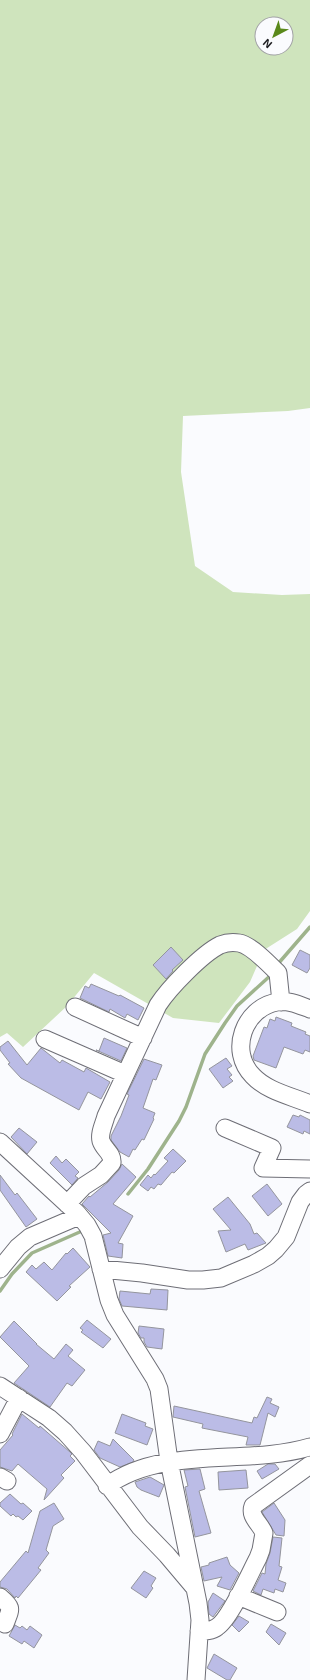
<svg xmlns="http://www.w3.org/2000/svg" width="310" height="1680" font-family="'Exo 2',sans-serif">
	<rect width="100%" height="100%" fill="#fafbfe"/>
	<path fill="#cfe4bd" fill-rule="evenodd" d="M0 0H310V408L288 411 183 416 181 472 195 566 233 592 282 595 310 594V911L297 929 264 950 250 982 219 1023 173 1018 94 973 67 1006 23 1047 7 1033 0 1037ZM262 24H286V48H262Z"/>
	<g fill="none" stroke-linecap="round" stroke-linejoin="round">
		<path stroke="#9eb38c" stroke-width="3.5" d="M277 965 310 927
			M128 1194 148 1169 179 1121 186 1107 205 1054 225 1023 237 1006 271 975
			M0 1291 12 1274 32 1253 82 1231"/>
	</g>
	<path fill="#bbbce6" stroke="#94959d" d="M171 947 183 960 172 970 173 971 166 979 153 965Z
		M300 950 310 955V968L307 973 292 965Z
		M91 984 119 996 120 995 144 1008 138 1020 127 1014 125 1018 110 1009 109 1012 80 998 85 986 89 988Z
		M276 1017 292 1023 291 1026 306 1032 305 1034 310 1036V1052L305 1050 303 1054 284 1047 276 1068 254 1060 253 1056 264 1027 267 1028 270 1019 275 1021Z
		M104 1038 127 1048 121 1061 96 1050 99 1051Z
		M8 1041 27 1065 41 1048 60 1063 62 1060 84 1072 86 1068 110 1082 101 1099 88 1092 79 1110 21 1078 8 1064 10 1063 0 1050V1047Z
		M226 1058 232 1066 227 1069 232 1075 229 1077 233 1081 223 1088 209 1069Z
		M144 1059 162 1065 156 1080 153 1079 143 1108 155 1113 153 1118 154 1119 144 1140 142 1139 135 1150 133 1149 129 1157 120 1152 111 1140V1136L121 1116 129 1095 127 1094Z
		M293 1115 299 1117 300 1115 310 1120V1134L304 1131 303 1134 287 1127Z
		M19 1128 37 1142 27 1154 11 1137Z
		M173 1149 186 1161 174 1173 172 1172 161 1185 158 1184 154 1189 151 1187 148 1191 140 1185 148 1175 151 1178 154 1174 155 1175 168 1161 164 1158Z
		M56 1156 62 1163 66 1159 79 1172 75 1176 78 1178 72 1185 50 1163Z
		M122 1164 136 1177 113 1204 133 1216 118 1243 123 1244 122 1258 108 1256 103 1235 111 1233 82 1204 89 1196 90 1197 108 1182 119 1170Z
		M0 1175 15 1195 17 1193 37 1219 26 1227 0 1190Z
		M267 1184 282 1204 268 1216 252 1196Z
		M228 1197 250 1224 254 1234 257 1233 266 1243 248 1250 245 1244 226 1252 218 1231 231 1230 213 1209Z
		M73 1248 90 1267 69 1286 71 1287 57 1301 26 1272 32 1265 36 1269 44 1262 52 1270 66 1253 67 1254Z
		M151 1289 168 1290 167 1310 122 1306 119 1299 120 1291 150 1294Z
		M87 1320 111 1339 103 1348 81 1332 83 1330 80 1328Z
		M14 1321 37 1344H36L54 1359 66 1344 73 1350 68 1356 85 1370 72 1386 67 1383 50 1407 14 1383 29 1366 0 1337Z
		M139 1326 164 1329 162 1349 147 1347 144 1342V1338H141L138 1333Z
		M267 1397 272 1399 270 1403 279 1407 275 1417 268 1413 260 1445H246L248 1437 202 1428 203 1424 173 1417 174 1406 252 1423 254 1417 257 1418Z
		M22 1414 39 1428 40 1426 70 1452 72 1454 70 1456 75 1461 61 1475 64 1478 44 1500 47 1489 18 1464 12 1471 0 1467V1450L13 1435 12 1434Z
		M122 1414 146 1423 145 1426 153 1429 147 1445 115 1433Z
		M113 1439 134 1460 133 1462 120 1467 100 1458 94 1450 98 1441 110 1446Z
		M268 1464H275L279 1469 262 1479 257 1471Z
		M200 1469 205 1489 199 1491 211 1533 195 1537 185 1487 188 1486 184 1470Z
		M246 1470 248 1488 219 1490 218 1472Z
		M150 1477 164 1485 159 1497 141 1490 137 1487 135 1482Z
		M10 1494 21 1504 23 1503 32 1511 23 1520 18 1516 16 1517 13 1514 11 1516 0 1506V1503Z
		M54 1503 64 1519 53 1526 46 1550 49 1553 38 1568 41 1570 18 1598 16 1596 15 1598 7 1589 0 1587V1582L26 1551 28 1553 40 1511Z
		M274 1503 285 1520 284 1536 276 1535 262 1512Z
		M273 1537 282 1538 279 1566 282 1567 278 1580 286 1583 283 1592 275 1589 274 1593 263 1589 261 1595 253 1591 262 1573 265 1574 266 1564 270 1553Z
		M227 1557 230 1565 239 1573 230 1590 217 1586 222 1577 204 1581 201 1567 209 1565V1563Z
		M144 1571 156 1578 151 1586 153 1588 146 1598 131 1588Z
		M213 1593 225 1601 213 1617 209 1614 208 1602Z
		M239 1616 249 1622 239 1632 232 1625Z
		M271 1624 286 1633 279 1645 266 1632Z
		M15 1625 20 1628 22 1626 27 1630 30 1626 42 1635 34 1648 24 1641 22 1644 9 1636Z
		M214 1654 237 1668 230 1680H227L207 1668Z"/>
	<g fill="none" stroke-linecap="round" stroke-linejoin="round">
		<g stroke="#6e6e76" stroke-width="19">
			<path id="minor" d="M75 1007 143 1038
				M310 1009C299 1005 289 1000 277 1002 244 1008 228 1051 253 1076 267 1091 291 1096 310 1104
				M45 1039 125 1074
				M225 1128 272 1148 263 1168 310 1169
				M0 1142 77 1213 87 1225 93 1236 109 1300 115 1315 155 1379 159 1389 169 1461 198 1603 200 1620 196 1680
				M67 1204 84 1186 101 1175 112 1163C113 1153 104 1150 101 1141 99 1133 104 1124 106 1116L158 1005C169 988 202 954 220 945 225 943 233 942 239 943 251 945 269 964 278 973L281 1002
				M0 1269 18 1247 30 1237 79 1216
				M101 1269 142 1273 188 1280H203L221 1278 254 1264 268 1256 276 1249 286 1237 300 1202 306 1194 310 1191
				M0 1386 49 1418 65 1432 83 1452 140 1527 167 1555 194 1587
				M0 1434 19 1398
				M0 1477 7 1481
				M107 1486C163 1445 246 1466 310 1447
				M238 1596 277 1612
				M0 1597C13 1608 11 1608 5 1624
				M199 1631C205 1631 212 1631 217 1627 230 1619 250 1573 258 1558L261 1550 264 1533C260 1523 249 1517 253 1506L310 1465"/>
		</g>
		<use href="#minor" stroke="#fff" stroke-width="17"/>
	</g>
	<g transform="translate(274 36) rotate(221)"><circle r="19" fill="#fafbfe" stroke="#a2a2a6"/>
	<path d="M0-3L7 15L0 10L-7 15Z" fill="#5a891b"/>
	<text y="-6" font-size="11" font-weight="bold" text-anchor="middle" fill="#1d1d21">N</text>
	</g>
</svg>
